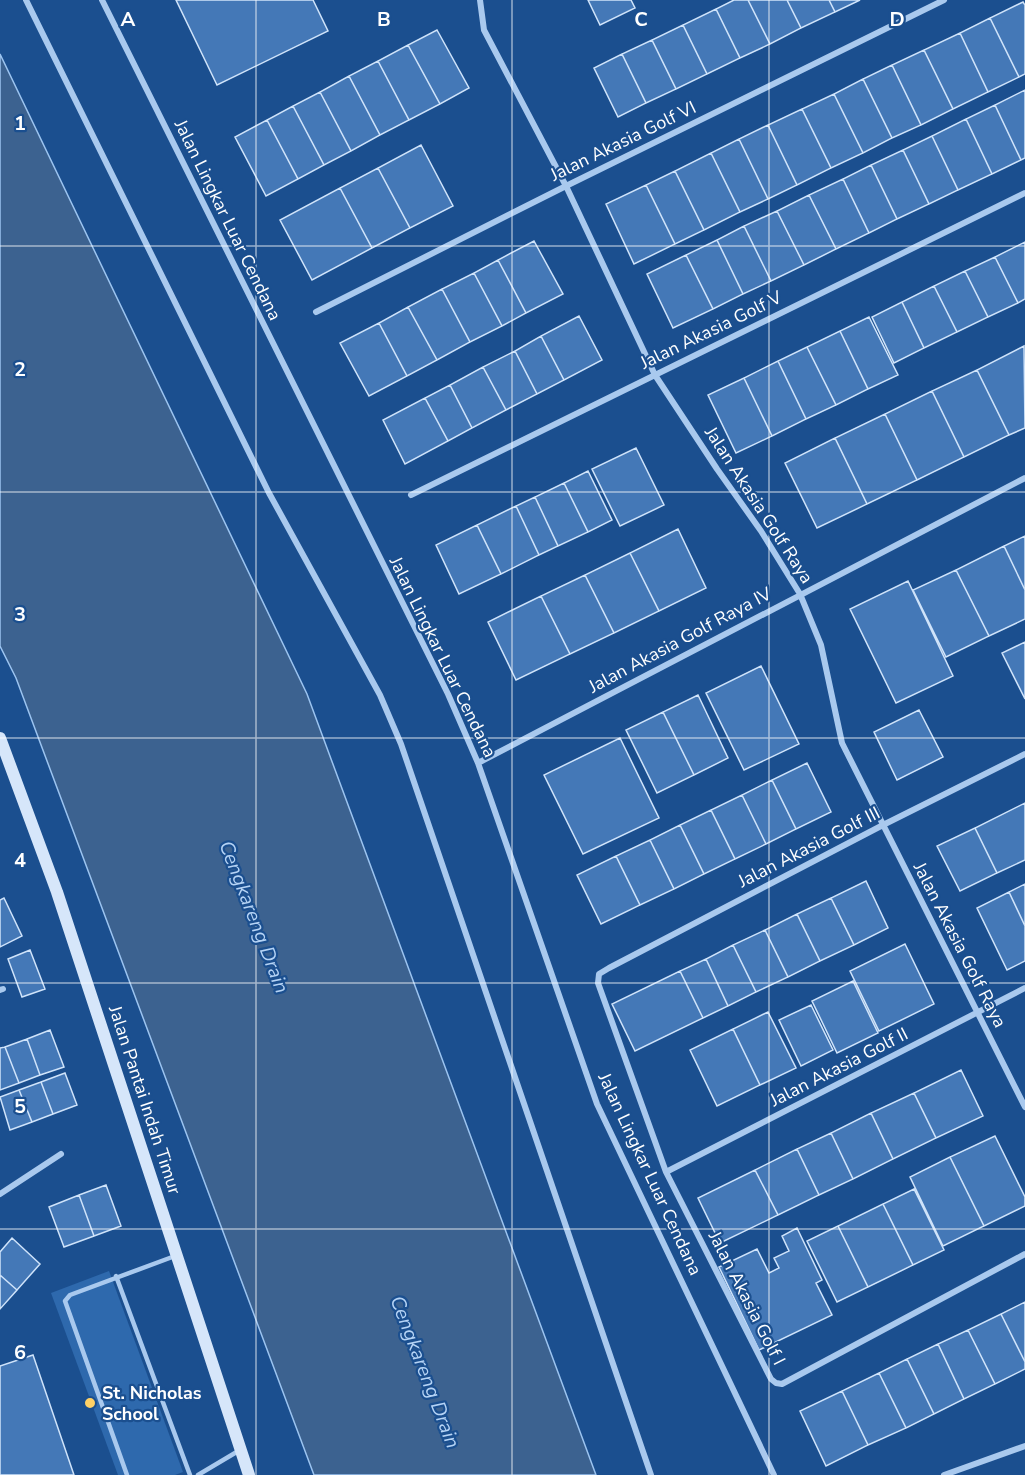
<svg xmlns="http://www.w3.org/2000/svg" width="1025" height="1475" font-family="'Nunito Sans',sans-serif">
	<rect width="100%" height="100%" fill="#1b4f8f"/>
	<path fill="#2e69ad" d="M109 1271 183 1472 175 1475H118L51 1293Z"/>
	<path fill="#3c6290" stroke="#9cc4f0" stroke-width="1.5" d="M0 54 307 694 596 1475H314L16 678 0 646Z"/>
	<path fill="#4478b7" stroke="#cfe3fa" stroke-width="1.5" d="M176 0H313L328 31 217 85Z
		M588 0H631L635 8 600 25Z
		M734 0H748L770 44 740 58 716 9Z
		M748 0H787L801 28 770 44Z
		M787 0H829L835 12 801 28Z
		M829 0H860L835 12Z
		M1023 2 1025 5V74L1019 77 990 18Z
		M716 9 740 58 707 74 683 25Z
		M990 18 1019 77 988 92 960 33Z
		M683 25 707 74 676 89 652 40Z
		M437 30 469 88 440 104 408 45Z
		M960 33 988 92 953 109 924 50Z
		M652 40 676 89 646 103 622 54Z
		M408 45 440 104 409 120 378 61Z
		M924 50 953 109 921 125 892 65Z
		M622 54 646 103 618 117 594 68Z
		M378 61 409 120 380 135 349 76Z
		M892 65 921 125 892 138 863 79Z
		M349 76 380 135 351 151 320 92Z
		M863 79 892 138 863 153 834 94Z
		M1025 90V158L1021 160 995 105Z
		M320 92 351 151 324 165 293 106Z
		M834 94 863 153 831 168 802 109Z
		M995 105 1021 160 992 174 966 119Z
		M293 106 324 165 298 179 267 120Z
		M802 109 831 168 797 185 768 125Z
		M966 119 992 174 958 190 932 136Z
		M267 120 298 179 266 196 235 137Z
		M768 125 797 185 768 199 739 139Z
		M932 136 958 190 929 204 903 150Z
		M739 139 768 199 740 212 711 153Z
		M421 145 453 206 410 228 378 168Z
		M903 150 929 204 897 219 871 165Z
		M711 153 740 212 704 230 675 171Z
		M871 165 897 219 869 233 843 179Z
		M378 168 410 228 372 248 340 188Z
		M675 171 704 230 675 244 646 185Z
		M843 179 869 233 836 249 809 195Z
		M646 185 675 244 634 264 606 204Z
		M340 188 372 248 312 280 280 220Z
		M809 195 836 249 804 265 777 211Z
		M777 211 804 265 771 281 744 226Z
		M744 226 771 281 743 294 717 240Z
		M717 240 743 294 713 309 686 255Z
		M534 241 563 294 526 313 498 260Z
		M1025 242V299L1018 303 995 257Z
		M686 255 713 309 673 328 647 274Z
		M995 257 1018 303 988 317 965 271Z
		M498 260 526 313 502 326 474 273Z
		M965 271 988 317 957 332 934 286Z
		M474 273 502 326 470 342 442 289Z
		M934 286 957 332 924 348 902 302Z
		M442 289 470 342 437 360 408 307Z
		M902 302 924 348 894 363 872 317Z
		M408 307 437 360 407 376 379 323Z
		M579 316 602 360 564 380 541 336Z
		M869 317 898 375 868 389 840 331Z
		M379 323 407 376 369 396 340 343Z
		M840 331 868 389 836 405 807 347Z
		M541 336 564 380 537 394 515 351Z
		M1024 346 1025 428 1009 435 977 370Z
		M807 347 836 405 806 419 778 361Z
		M515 351 537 394 506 410 483 367Z
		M778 361 806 419 772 436 744 378Z
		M483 367 506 410 472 428 450 385Z
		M977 370 1009 435 964 457 932 391Z
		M744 378 772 436 736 453 708 395Z
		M450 385 472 428 448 441 425 398Z
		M932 391 964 457 917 480 885 414Z
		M425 398 448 441 405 464 383 420Z
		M885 414 917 480 867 504 835 438Z
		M835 438 867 504 817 528 785 463Z
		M636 448 664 505 620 526 592 469Z
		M588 471 612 520 588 532 564 483Z
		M564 483 588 532 558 546 535 497Z
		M535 497 558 546 539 555 516 506Z
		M516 506 539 555 501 574 477 525Z
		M477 525 501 574 459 594 436 545Z
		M678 529 706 588 659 611 630 553Z
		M1025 536V590L1004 546Z
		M1004 546 1025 590V619L989 636 956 570Z
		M630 553 659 611 614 633 585 575Z
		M956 570 989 636 946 657 913 590Z
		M585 575 614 633 570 654 541 596Z
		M908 581 953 676 896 703 850 609Z
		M541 596 570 654 516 680 488 622Z
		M1025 642V699L1002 653Z
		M761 666 799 744 744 770 706 693Z
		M698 695 728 758 694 775 663 712Z
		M919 710 943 757 897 780 874 732Z
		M663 712 694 775 657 793 626 730Z
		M620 738 659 818 583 854 544 775Z
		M807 763 831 812 796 829 772 780Z
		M772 780 796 829 766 844 742 795Z
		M742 795 766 844 735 859 711 810Z
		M1025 803V860L997 873 975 828Z
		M711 810 735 859 704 874 680 825Z
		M680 825 704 874 674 889 650 840Z
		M975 828 997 873 960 891 937 846Z
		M650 840 674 889 640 905 616 856Z
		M616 856 640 905 601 924 577 875Z
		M866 881 888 928 854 945 831 898Z
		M1025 884V926L1009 892Z
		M1009 892 1025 926V961L1007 970 977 908Z
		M4 898 22 936 0 947V900Z
		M831 898 854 945 820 961 797 914Z
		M797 914 820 961 788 977 765 930Z
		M765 930 788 977 756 992 733 945Z
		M905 944 934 1004 879 1031 850 971Z
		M733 945 756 992 728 1006 706 959Z
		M30 950 45 989 22 997 8 959Z
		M706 959 728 1006 703 1018 680 971Z
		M680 971 703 1018 635 1051 612 1004Z
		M853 981 878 1033 837 1053 812 1001Z
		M811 1005 833 1050 801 1066 779 1020Z
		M768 1012 796 1068 760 1085 733 1029Z
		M733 1029 760 1085 717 1106 690 1050Z
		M50 1030 64 1067 40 1075 27 1039Z
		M27 1039 40 1075 19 1083 5 1047Z
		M5 1047 19 1083 0 1090V1048Z
		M961 1070 983 1116 936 1138 914 1093Z
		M65 1073 77 1105 53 1114 41 1082Z
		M41 1082 53 1114 32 1122 19 1090Z
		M19 1090 32 1122 10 1130 0 1097Z
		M914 1093 936 1138 893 1159 871 1113Z
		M871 1113 893 1159 853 1179 831 1133Z
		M831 1133 853 1179 819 1195 797 1149Z
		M995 1136 1025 1197V1206L984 1226 950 1157Z
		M797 1149 819 1195 778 1215 755 1170Z
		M950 1157 984 1226 943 1246 910 1177Z
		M755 1170 778 1215 720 1243 698 1198Z
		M106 1185 121 1226 94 1236 79 1195Z
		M914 1189 944 1250 913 1265 883 1204Z
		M79 1195 94 1236 64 1247 49 1207Z
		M883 1204 913 1265 868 1287 838 1226Z
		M838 1226 868 1287 837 1302 807 1241Z
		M797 1228 822 1280 816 1283 832 1315 759 1350 719 1267 757 1249 769 1273 779 1268 774 1258 789 1251 782 1236Z
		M12 1238 40 1264 17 1290 0 1275V1252Z
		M0 1275 17 1290 0 1309Z
		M1025 1302V1362L1001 1314Z
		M1001 1314 1025 1362V1369L995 1384 968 1330Z
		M968 1330 995 1384 964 1399 938 1344Z
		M938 1344 964 1399 934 1414 907 1359Z
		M33 1355 74 1475H0V1366Z
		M907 1359 934 1414 906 1428 879 1373Z
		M879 1373 906 1428 868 1445 842 1391Z
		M842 1391 868 1445 826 1466 800 1411Z"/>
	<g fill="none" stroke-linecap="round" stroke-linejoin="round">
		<path stroke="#a9c9ee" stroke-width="4.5" d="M116 1276 190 1475
			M127 1475 65 1301 70 1295 175 1256
			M198 1475 240 1450"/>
		<path stroke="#a9c9ee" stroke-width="6" d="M26 0 269 493 380 695 401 744 651 1475
			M102 0 448 694 478 763 597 1104 774 1475
			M480 0 484 30 566 186 655 375 717 469 761 531 800 594 821 645 842 743 1025 1107
			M316 312 566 186 944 0
			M411 495 1025 193
			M1025 754 883 825 609 968 599 974 598 983 666 1172 771 1379 776 1383 782 1384 1025 1254
			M478 763 1025 478
			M0 990 3 989
			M666 1172 1025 988
			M0 1194 61 1154
			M944 1475 1025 1446"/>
		<path stroke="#d6e6fa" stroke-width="12" d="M0 738 57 892 249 1475"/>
	</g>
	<path fill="none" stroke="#fff" stroke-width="1.5" stroke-opacity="0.55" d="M256 0V1475M512 0V1475M769 0V1475M0 246H1025M0 492H1025M0 738H1025M0 983H1025M0 1229H1025"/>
	<circle fill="#ffd166" stroke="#1b4f8f" stroke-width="2" cx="90" cy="1403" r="6"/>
	<g text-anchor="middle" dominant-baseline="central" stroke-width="4.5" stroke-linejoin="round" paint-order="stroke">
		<g font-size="18" fill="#fff" stroke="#1b4f8f">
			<text transform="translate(623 141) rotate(-26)">Jalan Akasia Golf VI</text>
			<text transform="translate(228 220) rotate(64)">Jalan Lingkar Luar Cendana</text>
			<text transform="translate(711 330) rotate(-26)">Jalan Akasia Golf V</text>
			<text transform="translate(759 505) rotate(57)">Jalan Akasia Golf Raya</text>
			<text transform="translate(680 640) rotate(-28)">Jalan Akasia Golf Raya IV</text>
			<text transform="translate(443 657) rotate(64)">Jalan Lingkar Luar Cendana</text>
			<text transform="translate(809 847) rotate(-27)">Jalan Akasia Golf III</text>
			<text transform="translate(960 945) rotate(63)">Jalan Akasia Golf Raya</text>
			<text transform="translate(839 1067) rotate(-27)">Jalan Akasia Golf II</text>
			<text transform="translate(145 1100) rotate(72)">Jalan Pantai Indah Timur</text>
			<text transform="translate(650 1174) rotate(65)">Jalan Lingkar Luar Cendana</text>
			<text transform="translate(747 1298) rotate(63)">Jalan Akasia Golf I</text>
		</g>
		<g font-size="18" font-weight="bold" fill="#fff" stroke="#1b4f8f" text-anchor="start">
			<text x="102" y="1393">St. Nicholas<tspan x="102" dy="21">School</tspan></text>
		</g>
		<g font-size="20" font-style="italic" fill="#b5d3f5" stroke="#1b4f8f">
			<text transform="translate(254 917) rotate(69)">Cengkareng Drain</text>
			<text transform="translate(425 1372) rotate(69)">Cengkareng Drain</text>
		</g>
	</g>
	<g font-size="20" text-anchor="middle" font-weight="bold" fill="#fff" stroke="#1b4f8f" stroke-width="4.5" stroke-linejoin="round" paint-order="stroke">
		<text x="128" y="26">A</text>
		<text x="384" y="26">B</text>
		<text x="641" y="26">C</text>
		<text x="897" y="26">D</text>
		<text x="20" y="130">1</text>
		<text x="20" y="376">2</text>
		<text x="20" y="621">3</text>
		<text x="20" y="867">4</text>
		<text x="20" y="1113">5</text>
		<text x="20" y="1359">6</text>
	</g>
</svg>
